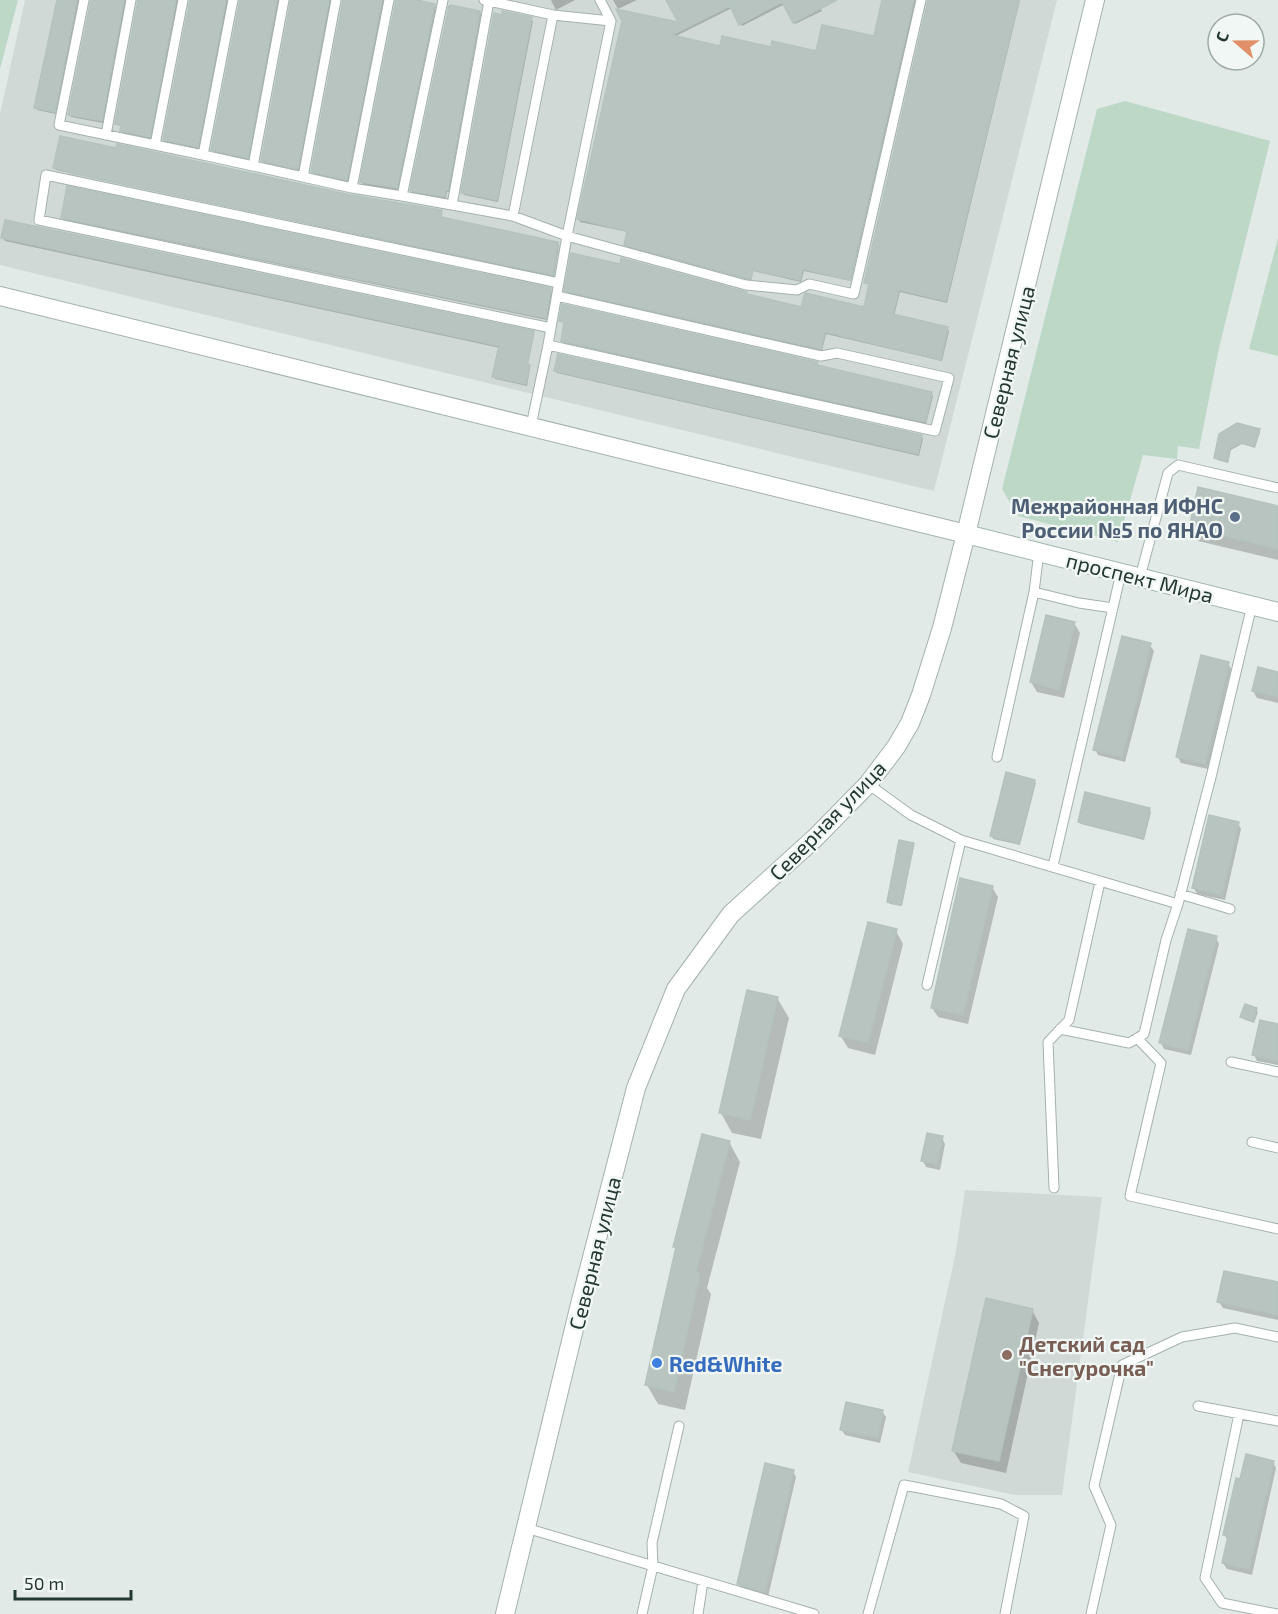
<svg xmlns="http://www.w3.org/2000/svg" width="1278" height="1614" font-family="'Exo 2',sans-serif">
	<rect width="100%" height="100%" fill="#e1eae7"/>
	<path fill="#d0d9d6" d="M25 0H1057L934 491 0 265V114Z
		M965 1190 1102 1197 1062 1495H1015L908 1472 956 1251Z"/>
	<path fill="#bdd8c6" d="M0 0H18L0 69Z
		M1125 101 1270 141 1219 348 1199 449 1178 446 1177 459 1143 455 1118 542 1018 516 1002 489 1097 109Z
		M1278 238V356L1249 349Z"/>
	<path fill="#0003" d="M58 0H79L56 114 37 110 36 108Z
		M92 0H126L103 123 71 117 70 114Z
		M139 0H178L151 139 123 133 122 127 116 124Z
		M191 0H228L199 149 166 142 164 139Z
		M241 0H279L249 160 214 152 212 150Z
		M292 0H331L299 171 264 163 262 161Z
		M344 0H384L348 182 314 174 312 172Z
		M397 0H409L434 5 436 7 398 190 363 185 362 182Z
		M551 0H575L556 10Z
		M613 0H637L618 9Z
		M668 0H816L822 11 795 24 785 4 742 26 732 8 674 37 721 47 817 52 875 37 884 0H916L851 281 804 271 801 282 753 271 751 281 750 280 627 247 626 244 628 232 580 222 579 219 623 21 680 25Z
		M929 0H1020L947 303 900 292 894 316 947 329 949 331 942 361 826 334 822 351 567 293 566 290 748 296 802 309H865L870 286 865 282Z
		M479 12 481 14 449 192H447L446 199 413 193 412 190Z
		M531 19 533 21 498 202 464 195 463 193Z
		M55 168 351 196 441 211 442 218 557 243 559 245 554 277 56 170Z
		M62 217 550 290 552 292 547 320 64 220Z
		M3 238 533 333 534 335 528 364 530 369 527 386 495 379 494 376 500 348 5 241Z
		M561 321 817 363 818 366 931 393 933 396 926 424 564 343 562 341 565 324Z
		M555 371 921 436 923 439 919 456 557 373Z
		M1259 430 1260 432 1255 448 1242 444 1231 450 1228 463 1217 460 1215 457 1221 434Z
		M1278 508V560L1198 541 1190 528Z
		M1074 623 1080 633 1064 698 1037 692 1031 682Z
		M1150 645 1154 651 1125 762 1098 755 1095 749Z
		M1228 663 1231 669 1208 769 1181 763 1178 757Z
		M1278 674V703L1257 698 1253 691Z
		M1034 781 1036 783 1020 845 993 839 992 836Z
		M1149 809 1151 812 1144 840 1081 824 1079 822Z
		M1238 823 1241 829 1225 900 1197 894 1194 888Z
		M913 844 914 846 902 906 890 904 888 902Z
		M992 887 998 897 968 1024 938 1017 932 1008Z
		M896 931 903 944 875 1055 848 1048 840 1035Z
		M1216 938 1219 944 1191 1055 1164 1049 1161 1043Z
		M777 998 789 1018 761 1139 732 1133 721 1113Z
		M1256 1010 1258 1012 1254 1023 1243 1019 1242 1017Z
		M1278 1025V1065L1257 1061 1254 1055Z
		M942 1138 945 1144 940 1170 926 1167 923 1161Z
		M729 1142 740 1162 707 1288 711 1294 685 1410 658 1404 647 1385 677 1250 675 1246Z
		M1278 1284V1320L1223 1308 1219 1302Z
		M1032 1310 1039 1323 1006 1473 961 1463 953 1450Z
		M882 1411 886 1417 880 1443 845 1435 841 1429Z
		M1273 1462 1276 1468 1252 1575 1227 1569 1223 1563 1228 1541 1225 1535 1241 1481Z
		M793 1471 796 1477 768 1597 742 1590 739 1584Z"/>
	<path fill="#b7c4c0" stroke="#b5c3be" stroke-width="1.5" d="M57 0H77L55 112 34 108Z
		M91 0H124L102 121 68 115Z
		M138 0H176L150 137 120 131 121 125 115 124Z
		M190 0H226L198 147 163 140Z
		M240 0H277L248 158 211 150Z
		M291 0H329L298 169 261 161Z
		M343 0H382L347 180 311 172Z
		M396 0H417L435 4 397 188 360 182Z
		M666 0H837L793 23 782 2 739 25 730 6 672 35 720 46 722 36 771 47 772 41 816 51 822 25 874 36 882 0H914L850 280 803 269 800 280 753 270 751 279 747 278 624 245 627 231 577 219 622 21 616 9 678 22Z
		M928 0H1019L946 301 899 290 893 314 948 327 941 360 825 332 821 349 564 291 571 253 620 264 621 258 747 292V294L801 307 805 293 864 307 869 284 864 283Z
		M451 5 480 11 448 190H446L445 197 410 191 449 6Z
		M502 11 532 17 497 200 461 193 494 13 502 15Z
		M60 136 116 148 117 144 351 195 442 210 441 217 558 242 553 275 70 173V172L53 168Z
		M67 186 551 288 546 318 61 218Z
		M5 220 534 331 527 364 530 365 526 384 492 377 499 346 1 238Z
		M562 304 818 362 817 365 932 392 926 420 925 422 561 341 564 322 559 321Z
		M558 354 922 435 918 454 554 371Z
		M1237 423 1260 429 1254 446 1240 443 1230 447 1228 461 1214 458 1219 434Z
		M1198 487 1278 506V549L1189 528Z
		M1046 615 1075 622 1059 690 1030 682Z
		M1122 636 1151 643 1122 757 1093 750Z
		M1201 655 1229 662 1205 764 1176 757Z
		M1258 667 1278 672V697L1252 691Z
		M1006 772 1035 780 1019 844 990 836Z
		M1085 792 1150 808 1143 838 1078 822Z
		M1209 815 1239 822 1222 895 1192 888Z
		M899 840 914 843 901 905 887 902Z
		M960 878 993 886 963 1015 931 1008Z
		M868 922 897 929 868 1043 839 1036Z
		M1188 929 1217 936 1188 1050 1159 1043Z
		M747 990 778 997 750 1120 719 1113Z
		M1245 1004 1257 1008 1253 1021 1240 1017Z
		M1260 1020 1278 1024V1061L1252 1055Z
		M927 1133 943 1136 937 1164 921 1161Z
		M702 1134 730 1141 696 1272 700 1273 674 1392 645 1385 676 1247H673Z
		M1224 1271 1278 1282V1315L1217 1302Z
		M986 1298 1033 1309 999 1461 952 1451Z
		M846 1402 883 1410 878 1438 840 1430Z
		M1246 1454 1274 1461 1249 1569 1222 1563 1228 1536 1223 1535 1236 1478 1240 1479Z
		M765 1463 794 1470 765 1592 737 1584Z"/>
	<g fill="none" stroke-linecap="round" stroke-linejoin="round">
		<g stroke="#a5b1ae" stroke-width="11">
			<path id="lane" d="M84 0 59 125 155 145
				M183 0 155 145 203 155 233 0
				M284 0 253 166 303 177 336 0
				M389 0 352 188 402 196 443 0
				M484 0 489 1 452 205 513 216 553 15 611 21 567 236 548 345 531 426
				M600 0 611 21
				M489 1 553 15
				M106 135 131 0
				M203 155 253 166
				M303 177 352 188
				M402 196 452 205
				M513 216 567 236 746 285 797 290 809 284 854 294 921 0
				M551 328 39 220 46 175 559 283
				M548 345 935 431 949 378 837 353 821 356 557 296
				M1140 577 1168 473 1178 465 1278 488
				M1034 592 1079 603 1113 608
				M997 757 1034 592 1039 552
				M868 784 911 815 961 840 1178 904 1212 773 1252 605
				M1053 866 1121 573
				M1180 894 1230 909
				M927 985 961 840
				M1060 1029 1129 1043 1144 1034 1166 940 1178 904
				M1137 1038 1161 1063 1130 1196 1278 1229
				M1231 1062 1278 1072
				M1252 1142 1278 1148
				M1054 1188 1048 1042 1069 1020 1100 882
				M1198 1406 1278 1421
				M1239 1414 1205 1578 1222 1603 1277 1614
				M526 1528 814 1614
				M642 1614 653 1566 652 1543 679 1426
				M698 1614 703 1581
				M868 1614 904 1485 1001 1504 1024 1516 1005 1614
				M1091 1614 1111 1525 1094 1486 1122 1365 1182 1337 1235 1328 1278 1337"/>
		</g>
		<g stroke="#a5b1ae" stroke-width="20">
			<path id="street" d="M0 296 966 534
				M505 1614 581 1300 636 1088 676 989 731 914 815 838 868 784 896 747 910 723 921 695 942 628 966 534 1095 0"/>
		</g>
		<g stroke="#a2b4af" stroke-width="20">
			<path id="secondary" d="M966 534 1278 612"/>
		</g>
		<use href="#lane" stroke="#fff" stroke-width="9"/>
		<use href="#street" stroke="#fff" stroke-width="18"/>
		<use href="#secondary" stroke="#fff" stroke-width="18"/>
	</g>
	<circle fill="#5c6f8a" stroke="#f1f7f4" stroke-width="2" cx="1235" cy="517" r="6"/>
	<circle fill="#8d6e63" stroke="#f1f7f4" stroke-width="2" cx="1007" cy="1355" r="6"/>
	<circle fill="#3f7fe0" stroke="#f1f7f4" stroke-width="2" cx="657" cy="1363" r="6"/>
	<g text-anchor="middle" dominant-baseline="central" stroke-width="4.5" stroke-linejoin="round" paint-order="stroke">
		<g font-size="21" fill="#243834" stroke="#f1f7f4">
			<text transform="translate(1008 362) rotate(-76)">Северная улица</text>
			<text transform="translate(1140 577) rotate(14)">проспект Мира</text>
			<text transform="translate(827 820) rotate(-46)">Северная улица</text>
			<text transform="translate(594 1253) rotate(-76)">Северная улица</text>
		</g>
		<g font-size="21" font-weight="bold" fill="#4e5e75" stroke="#f1f7f4" text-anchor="end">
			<text x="1223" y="505">Межрайонная ИФНС<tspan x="1223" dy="24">России №5 по ЯНАО</tspan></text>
		</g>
		<g font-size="21" font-weight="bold" fill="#785e54" stroke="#f1f7f4" text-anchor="start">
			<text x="1019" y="1343">Детский сад<tspan x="1019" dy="24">"Снегурочка"</tspan></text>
		</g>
		<g font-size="21" font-weight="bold" fill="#366cbe" stroke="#f1f7f4" text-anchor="start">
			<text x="669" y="1363">Red&amp;White</text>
		</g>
	</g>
	<g transform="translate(1236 42) rotate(290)"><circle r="28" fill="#f1f7f4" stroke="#9faba7" stroke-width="1.5"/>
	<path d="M0-4.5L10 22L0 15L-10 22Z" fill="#e18f69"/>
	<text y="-9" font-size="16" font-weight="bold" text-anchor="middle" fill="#243834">С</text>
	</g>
	<path d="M15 1590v9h116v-9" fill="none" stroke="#243834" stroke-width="3"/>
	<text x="24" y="1590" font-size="18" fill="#243834" stroke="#f1f7f4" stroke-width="4.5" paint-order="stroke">50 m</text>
</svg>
